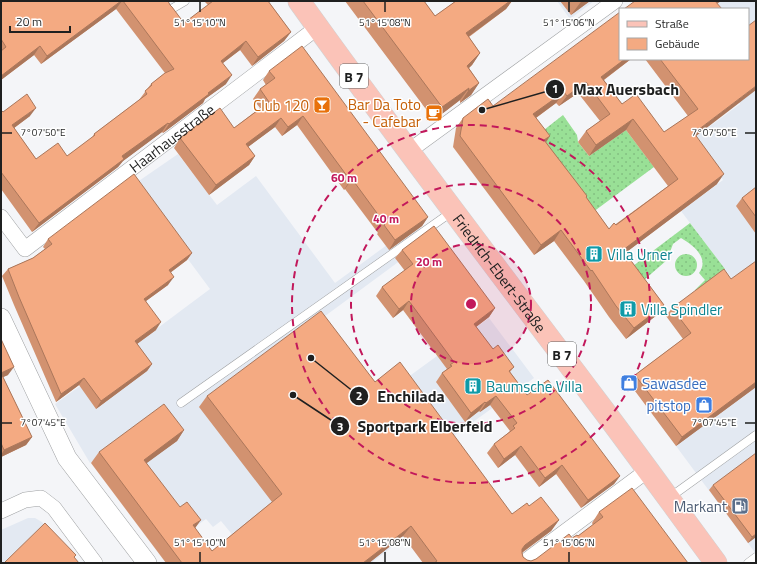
<svg xmlns="http://www.w3.org/2000/svg" width="757" height="564" font-family="'Titillium Web',sans-serif">
	<defs>
		<pattern id="grass-dots" width="8" height="8" patternUnits="userSpaceOnUse"><rect width="8" height="8" fill="#99e096"/><path d="M2 2h.1M6 6h.1" fill="none" stroke="#83c081" stroke-width="1.8" stroke-linecap="round"/></pattern>
	</defs>
	<rect width="100%" height="100%" fill="#f4f5f8"/>
	<path fill="#e3e9f2" d="M557 1H594L570 19Z
		M662 1H756V275L739 288 681 211 723 180 694 138 740 104 706 59H748V9H669Z
		M178 154 217 205 256 176 335 283 417 223 432 242 401 260 317 322 368 392 400 383 489 318 534 378 444 443 418 556 404 538 371 563H237L235 538 221 521 213 527 206 519 192 529 116 444 90 463 55 404 80 386 210 289 133 185Z
		M756 345V554L656 419Z
		M28 518H35L42 522 76 563H1V530Z"/>
	<path fill="url(#grass-dots)" d="M563 115 577 135 578 142 589 156 626 130 654 167 566 232 535 137Z
		M690 223 725 269 718 278 698 293 695 290 705 280 699 273C710 258 693 245 681 238L673 244 667 260 636 287 625 272Z
		M675 265a11 11 0 1 1 22 0a11 11 0 1 1-22 0Z"/>
	<g fill="none" stroke-linecap="round" stroke-linejoin="round">
		<g stroke="#9ea0a2" stroke-width="9">
			<path id="service" d="M168 11 185 1
				M181 403 453 211
				M669 498 756 435
				M748 563 756 557"/>
		</g>
		<g stroke="#9ea0a2" stroke-width="16">
			<g id="minor">
				<path d="M409 151 615 1"/>
				<path id="s1" d="M1 217 25 249 318 27"/>
				<path d="M1 511 25 500 41 498 54 508 95 563"/>
				<path d="M523 563 648 470"/>
			</g>
		</g>
		<g stroke="#9ea0a2" stroke-width="20">
			<path id="tertiary" d="M1 318 67 458 147 563"/>
		</g>
		<g stroke="#d2d2d2" stroke-width="23">
			<g id="primary">
				<path id="s2" d="M299 1C395 136 496 267 595 399 636 453 676 509 716 563"/>
			</g>
		</g>
		<use href="#service" stroke="#fff" stroke-width="8"/>
		<use href="#minor" stroke="#fff" stroke-width="15"/>
		<use href="#tertiary" stroke="#fff" stroke-width="19"/>
		<use href="#primary" stroke="#fbc3b8" stroke-width="22"/>
	</g>
	<path fill="#d29270" fill-rule="evenodd" d="M1 1H168L170 5 184 23 208 5 204 1H268L291 32 284 41 252 66 240 50 223 63 226 84 205 99 203 103 163 133 162 132 123 161 118 167 32 232 1 189V110L3 112 30 116 14 128 36 159 67 156 92 138 94 134 139 100 151 84 165 73 116 9 41 64 34 55 1 80Z
		M345 1H424L435 16 456 1H512L506 9 469 37 480 53 472 65 469 68 479 83 471 95 460 103V100L434 120Z
		M560 1H590L571 15Z
		M620 59H631L604 80 622 104 664 132 688 116 645 59H748L696 136 717 184 625 253 664 305 657 315 626 339 609 317 584 281 554 241 534 255 453 147 456 128 463 118 493 106ZM578 93 600 121 586 131 578 142 589 156 626 130 668 186 609 229 546 142 536 118 556 103 559 106Z
		M269 71 428 217 422 226 389 250 377 234 378 233 345 189 344 190 297 125 282 136 275 127 248 147 255 156 249 165 209 195 174 148 180 138 234 128 260 108 253 99 260 89 266 85 263 80Z
		M756 187V234L736 206 742 198Z
		M48 239 192 253 187 260 170 273 168 285 146 301 156 330 137 344 152 364 147 371 96 409 79 385 56 402 14 305 2 276 8 269 33 258 45 249 43 247Z
		M402 250 495 308 489 317 476 327 493 349 514 367 510 372 527 395 620 476 614 484 581 508 556 474 539 487 515 455 498 468 487 453 494 444 508 433 510 431 490 405 480 412 479 411 465 422 436 382 442 373 447 369 403 310 393 318 376 296 382 287 405 271 395 258Z
		M731 279 756 387 676 446 629 383 635 375 683 339 666 316 672 308Z
		M1 339 8 375 3 377 32 437 26 445 1 457Z
		M375 382 512 514 529 506 559 520 551 531 522 553 523 557 527 560 531 561 536 559 578 536 593 525 592 523 599 512 688 563H423L403 536 369 563H166L91 463 99 452 184 430 177 441 146 463 212 551 272 502 199 407 207 396Z
		M713 485 756 537 748 543 709 490Z"/>
	<path fill="#ab775b" d="M121 1H122L116 9 41 64 47 56Z
		M510 1H512L506 9 457 45 466 33Z
		M582 1H590L571 15 580 3Z
		M714 1H721L710 9Z
		M291 32 284 41 252 66 258 57Z
		M246 41 240 50 215 69 221 61Z
		M40 46 34 55 1 80V76Z
		M480 53 472 65 458 78 467 66Z
		M625 59H631L594 87 601 77Z
		M232 75 226 84 205 99 203 103 163 133 169 124 208 93Z
		M586 82 578 93 559 106 567 96Z
		M479 83 471 95 460 103 468 91Z
		M756 86V90L687 143 694 133Z
		M469 88 460 100 434 120 442 107Z
		M564 92 556 103 526 125 533 114Z
		M36 108 30 116 6 134 12 125Z
		M303 116 297 125 282 136 288 127Z
		M281 118 275 127 240 153 246 144Z
		M633 119 626 130 589 156 596 145Z
		M168 123 162 132 123 161 118 167 32 232 39 223 122 156Z
		M550 136 543 147 544 140Z
		M255 156 249 165 209 195 216 185Z
		M724 174 717 184 616 260 623 250Z
		M352 179 345 189 344 190 350 180Z
		M428 217 422 226 389 250 395 240Z
		M561 230 554 241 534 255 541 245Z
		M192 253 187 260 163 278 169 270Z
		M174 277 168 285 139 306 144 299Z
		M409 301 403 310 393 318 399 309Z
		M664 305 657 315 626 339 634 328Z
		M495 308 489 317 468 333 474 324Z
		M161 322 156 330 130 349 135 341Z
		M152 364 147 371 96 409 101 401Z
		M14 367 8 375 1 378V373Z
		M84 378 79 385 56 402 61 394Z
		M756 382V387L676 446 682 437Z
		M496 396 490 405 480 412 486 403Z
		M485 402 479 411 465 422 471 413Z
		M184 430 177 441 136 471 144 460Z
		M32 437 26 445 1 457V455L4 450Z
		M521 446 515 455 498 468 504 459Z
		M562 465 556 474 539 487 545 478Z
		M620 476 614 484 581 508 588 500Z
		M201 520 193 531V525Z
		M559 520 551 531 517 556 525 545Z
		M411 526 403 536 369 563H363Z
		M756 534V537L748 543 752 537Z"/>
	<path fill="#f4aa82" stroke="#ab775b" fill-rule="evenodd" d="M1 1H121L47 56 40 46 1 76V51L6 47 1 39Z
		M123 1H168L170 5 172 7 184 23 213 1H268L291 32 258 57 246 41 221 61 232 75 208 93 209 94 169 124 168 123 122 156 124 159 39 223 1 172V110L3 112 27 94 36 108 12 125 36 159 58 143 67 156 95 135 94 134 147 94 145 91 152 85 151 84 165 73 174 69Z
		M363 1H424L435 16 456 1H510L466 33 480 53 467 66 479 83 468 91 469 88 442 107Z
		M635 1H715L722 9H624Z
		M620 12V59H625L601 77 622 104 636 94 664 132 698 109 660 59H748V26L756 20V86L694 133 724 174 623 250 664 305 634 328 616 306 592 270 591 271 561 230 541 245 460 136 463 118 488 99 493 106ZM586 82 610 114 586 131 596 145 633 119 678 179 616 225 614 223 609 229 586 197 587 196 544 140 550 136 533 114 564 92 567 96Z
		M302 46 428 217 395 240 384 225 385 224 352 179 350 180 303 116 288 127 281 118 246 144 255 156 216 185 180 138 220 108 234 128 269 102 260 89 275 78 269 71Z
		M134 174 192 253 169 270 174 277 144 299 161 322 135 341 152 364 101 401 84 378 61 394 19 297 8 269 33 258 52 244 48 239Z
		M756 187V217L742 198Z
		M434 226 495 308 474 324 493 349 498 345 514 367 509 371 527 395 548 380 620 476 588 500 562 465 545 478 521 446 504 459 494 444 515 428 513 426 517 423 496 396 486 403 485 402 471 413 442 373 452 366 450 365 454 362 409 301 399 309 382 287 413 264 402 250Z
		M756 261V382L682 437 635 375 691 333 672 308 724 269 731 279Z
		M321 311 375 382 400 362 512 514 527 503 529 506 541 497 559 520 525 545 522 549V553L523 557 527 560 531 561 536 559 569 534 572 538 577 535 578 536 603 517 599 512 632 488 688 563H434L437 561 411 526 363 563H182L99 452 164 404 184 430 144 460 180 507 187 502 201 520 193 525 212 551 282 494 207 396Z
		M1 339 14 367 1 373 32 437 4 450 1 443Z
		M756 453V534L752 537 713 485Z
		M45 523 76 555 74 557 79 563H4Z"/>
	<path fill="none" stroke="#1f2020" stroke-width="1.5" d="M200 2V12M385 2V12M569 2V12M2 133H12M745 133H755M2 423H12M745 423H755M200 552V562M385 552V562M569 552V562"/>
	<circle cx="471" cy="304" r="60" fill="#c2185b" fill-opacity=".12"/>
	<g fill="none" stroke="#c2185b" stroke-width="2" stroke-dasharray="7 5">
		<circle cx="471" cy="304" r="60"/>
		<circle cx="471" cy="304" r="120"/>
		<circle cx="471" cy="304" r="179"/>
	</g>
	<defs>
		<g id="bar-square" transform="scale(0.9)"><rect x="-9" y="-9" width="18" height="18" rx="4" fill="#e8710a" stroke="#fff"/><path d="M-6-5H6L.8 .8V4.5H3.5V6h-7V4.5H-.8V.8Z" fill="#fff"/></g>
		<g id="cafe-square" transform="scale(0.9)"><rect x="-9" y="-9" width="18" height="18" rx="4" fill="#e8710a" stroke="#fff"/><path d="M-5.5-4.5H6V0H3Q3 3.5 0 3.5H-2.5Q-5.5 3.5-5.5 0ZM3-3.2v2h1.7v-2ZM-6 4.5H4V6H-6Z" fill="#fff"/></g>
		<g id="building-square" transform="scale(0.9)"><rect x="-9" y="-9" width="18" height="18" rx="4" fill="#0f9aa8" stroke="#fff"/><path d="M-4-6H4V6H1V3H-1V6H-4ZM-2.5-4.3h1.7v1.8h-1.7ZM.8-4.3h1.7v1.8H.8ZM-2.5-1h1.7V.8h-1.7ZM.8-1h1.7V.8H.8Z" fill="#fff"/></g>
		<g id="shop-square" transform="scale(0.9)"><rect x="-9" y="-9" width="18" height="18" rx="4" fill="#3f7fe0" stroke="#fff"/><path d="M-5-2.5h2.3a2.7 3.5 0 0 1 5.4 0H5L5.5 6h-11ZM-1.5-2.5h3a1.5 2.3 0 0 0-3 0Z" fill="#fff"/></g>
		<g id="fuel-square" transform="scale(0.9)"><rect x="-9" y="-9" width="18" height="18" rx="4" fill="#5c6f8a" stroke="#fff"/><path d="M-5.5-6h7V0h2V4h1.3V-2.5L3-4.5l.8-.8L6-3V5H2.5V1h-1V6h-7ZM-4.2-4.7v3.2H.2V-4.7Z" fill="#fff"/></g>
	</defs>
	<g fill-rule="evenodd">
		<use href="#bar-square" x="322" y="105"/>
		<use href="#cafe-square" x="434" y="113"/>
		<use href="#building-square" x="594" y="254"/>
		<use href="#building-square" x="628" y="309"/>
		<use href="#shop-square" x="629" y="383"/>
		<use href="#building-square" x="473" y="386"/>
		<use href="#shop-square" x="704" y="405"/>
		<use href="#fuel-square" x="740" y="506"/>
	</g>
	<g text-anchor="middle" dominant-baseline="central" stroke-width="3" stroke-linejoin="round" paint-order="stroke">
		<g fill="#fff" stroke="#626363" stroke-width="1">
			<rect x="340" y="64" width="28" height="24" rx="3"/>
			<rect x="548" y="342" width="28" height="24" rx="3"/>
		</g>
		<g font-size="14" font-weight="bold" fill="#1f2020">
			<text x="354" y="76">B 7</text>
			<text x="562" y="354">B 7</text>
		</g>
		<g font-size="15" fill="#c56008" stroke="#fff" text-anchor="end">
			<text x="421" y="104">Bar Da Toto<tspan x="421" dy="17">- Cafebar</tspan></text>
			<text x="309" y="105">Club 120</text>
		</g>
		<g font-size="15" fill="#1f2020" stroke="#fff">
			<text stroke="none"><textPath href="#s1" startOffset="224">Haarhausstraße</textPath></text>
			<text stroke="none"><textPath href="#s2" startOffset="338">Friedrich-Ebert-Straße</textPath></text>
		</g>
		<g font-size="15" fill="#0d838f" stroke="#fff" text-anchor="start">
			<text x="607" y="254">Villa Urner</text>
			<text x="641" y="309">Villa Spindler</text>
			<text x="486" y="386">Baumsche Villa</text>
		</g>
		<g font-size="15" fill="#366cbe" stroke="#fff" text-anchor="start">
			<text x="642" y="383">Sawasdee</text>
			<text x="691" y="405" text-anchor="end">pitstop</text>
		</g>
		<g font-size="15" fill="#4e5e75" stroke="#fff" text-anchor="end">
			<text x="727" y="506">Markant</text>
		</g>
	</g>
	<g font-size="10" text-anchor="middle" fill="#1f2020" stroke="#fff" stroke-width="3" stroke-linejoin="round" paint-order="stroke">
		<text x="200" y="26">51°15'10"N</text>
		<text x="385" y="26">51°15'08"N</text>
		<text x="569" y="26">51°15'06"N</text>
		<text x="714" y="136">7°07'50"E</text>
		<text x="43" y="136">7°07'50"E</text>
		<text x="714" y="426">7°07'45"E</text>
		<text x="43" y="426">7°07'45"E</text>
		<text x="200" y="546">51°15'10"N</text>
		<text x="385" y="546">51°15'08"N</text>
		<text x="569" y="546">51°15'06"N</text>
	</g>
	<circle cx="471" cy="304" r="6" fill="#c2185b" stroke="#fff" stroke-width="2"/>
	<g font-size="12" text-anchor="middle" font-weight="bold" fill="#c2185b" stroke="#fff" stroke-width="3" stroke-linejoin="round" paint-order="stroke">
		<text x="344" y="182">60 m</text>
		<text x="386" y="223">40 m</text>
		<text x="429" y="266">20 m</text>
	</g>
	<path fill="none" stroke="#1f2020" stroke-width="1.5" d="M482 110L555 89M311 358L359 396M293 395L340 426"/>
	<g fill="#1f2020" stroke="#fff" stroke-width="1.5">
		<circle cx="482" cy="110" r="4"/>
		<circle cx="311" cy="358" r="4"/>
		<circle cx="293" cy="395" r="4"/>
		<circle cx="555" cy="89" r="10"/>
		<circle cx="359" cy="396" r="10"/>
		<circle cx="340" cy="426" r="10"/>
	</g>
	<g font-size="12" text-anchor="middle" font-weight="bold" fill="#fff">
		<text x="555" y="93">1</text>
		<text x="359" y="400">2</text>
		<text x="340" y="431">3</text>
	</g>
	<g font-size="16" text-anchor="middle" font-weight="bold" fill="#1f2020" stroke="#fff" stroke-width="3" stroke-linejoin="round" paint-order="stroke">
		<text x="626" y="95">Max Auersbach</text>
		<text x="411" y="402">Enchilada</text>
		<text x="425" y="432">Sportpark Elberfeld</text>
	</g>
	<rect width="757" height="564" fill="none" stroke="#1f2020" stroke-width="4"/>
	<rect x="619" y="8" width="130" height="52" fill="#ffffff" stroke="#a5a6a6"/>
	<rect x="627" y="21" width="20" height="6" fill="#fbc3b8" stroke="#a5a6a6"/>
	<text x="655" y="28" font-size="12" fill="#1f2020">Straße</text>
	<rect x="627" y="38" width="20" height="12" fill="#f4aa82" stroke="#a5a6a6"/>
	<text x="655" y="48" font-size="12" fill="#1f2020">Gebäude</text>
	<path d="M10 26v6h60v-6" fill="none" stroke="#1f2020" stroke-width="2"/>
	<text x="16" y="26" font-size="12" fill="#1f2020" stroke="#ffffff" stroke-width="3" paint-order="stroke">20 m</text>
</svg>
